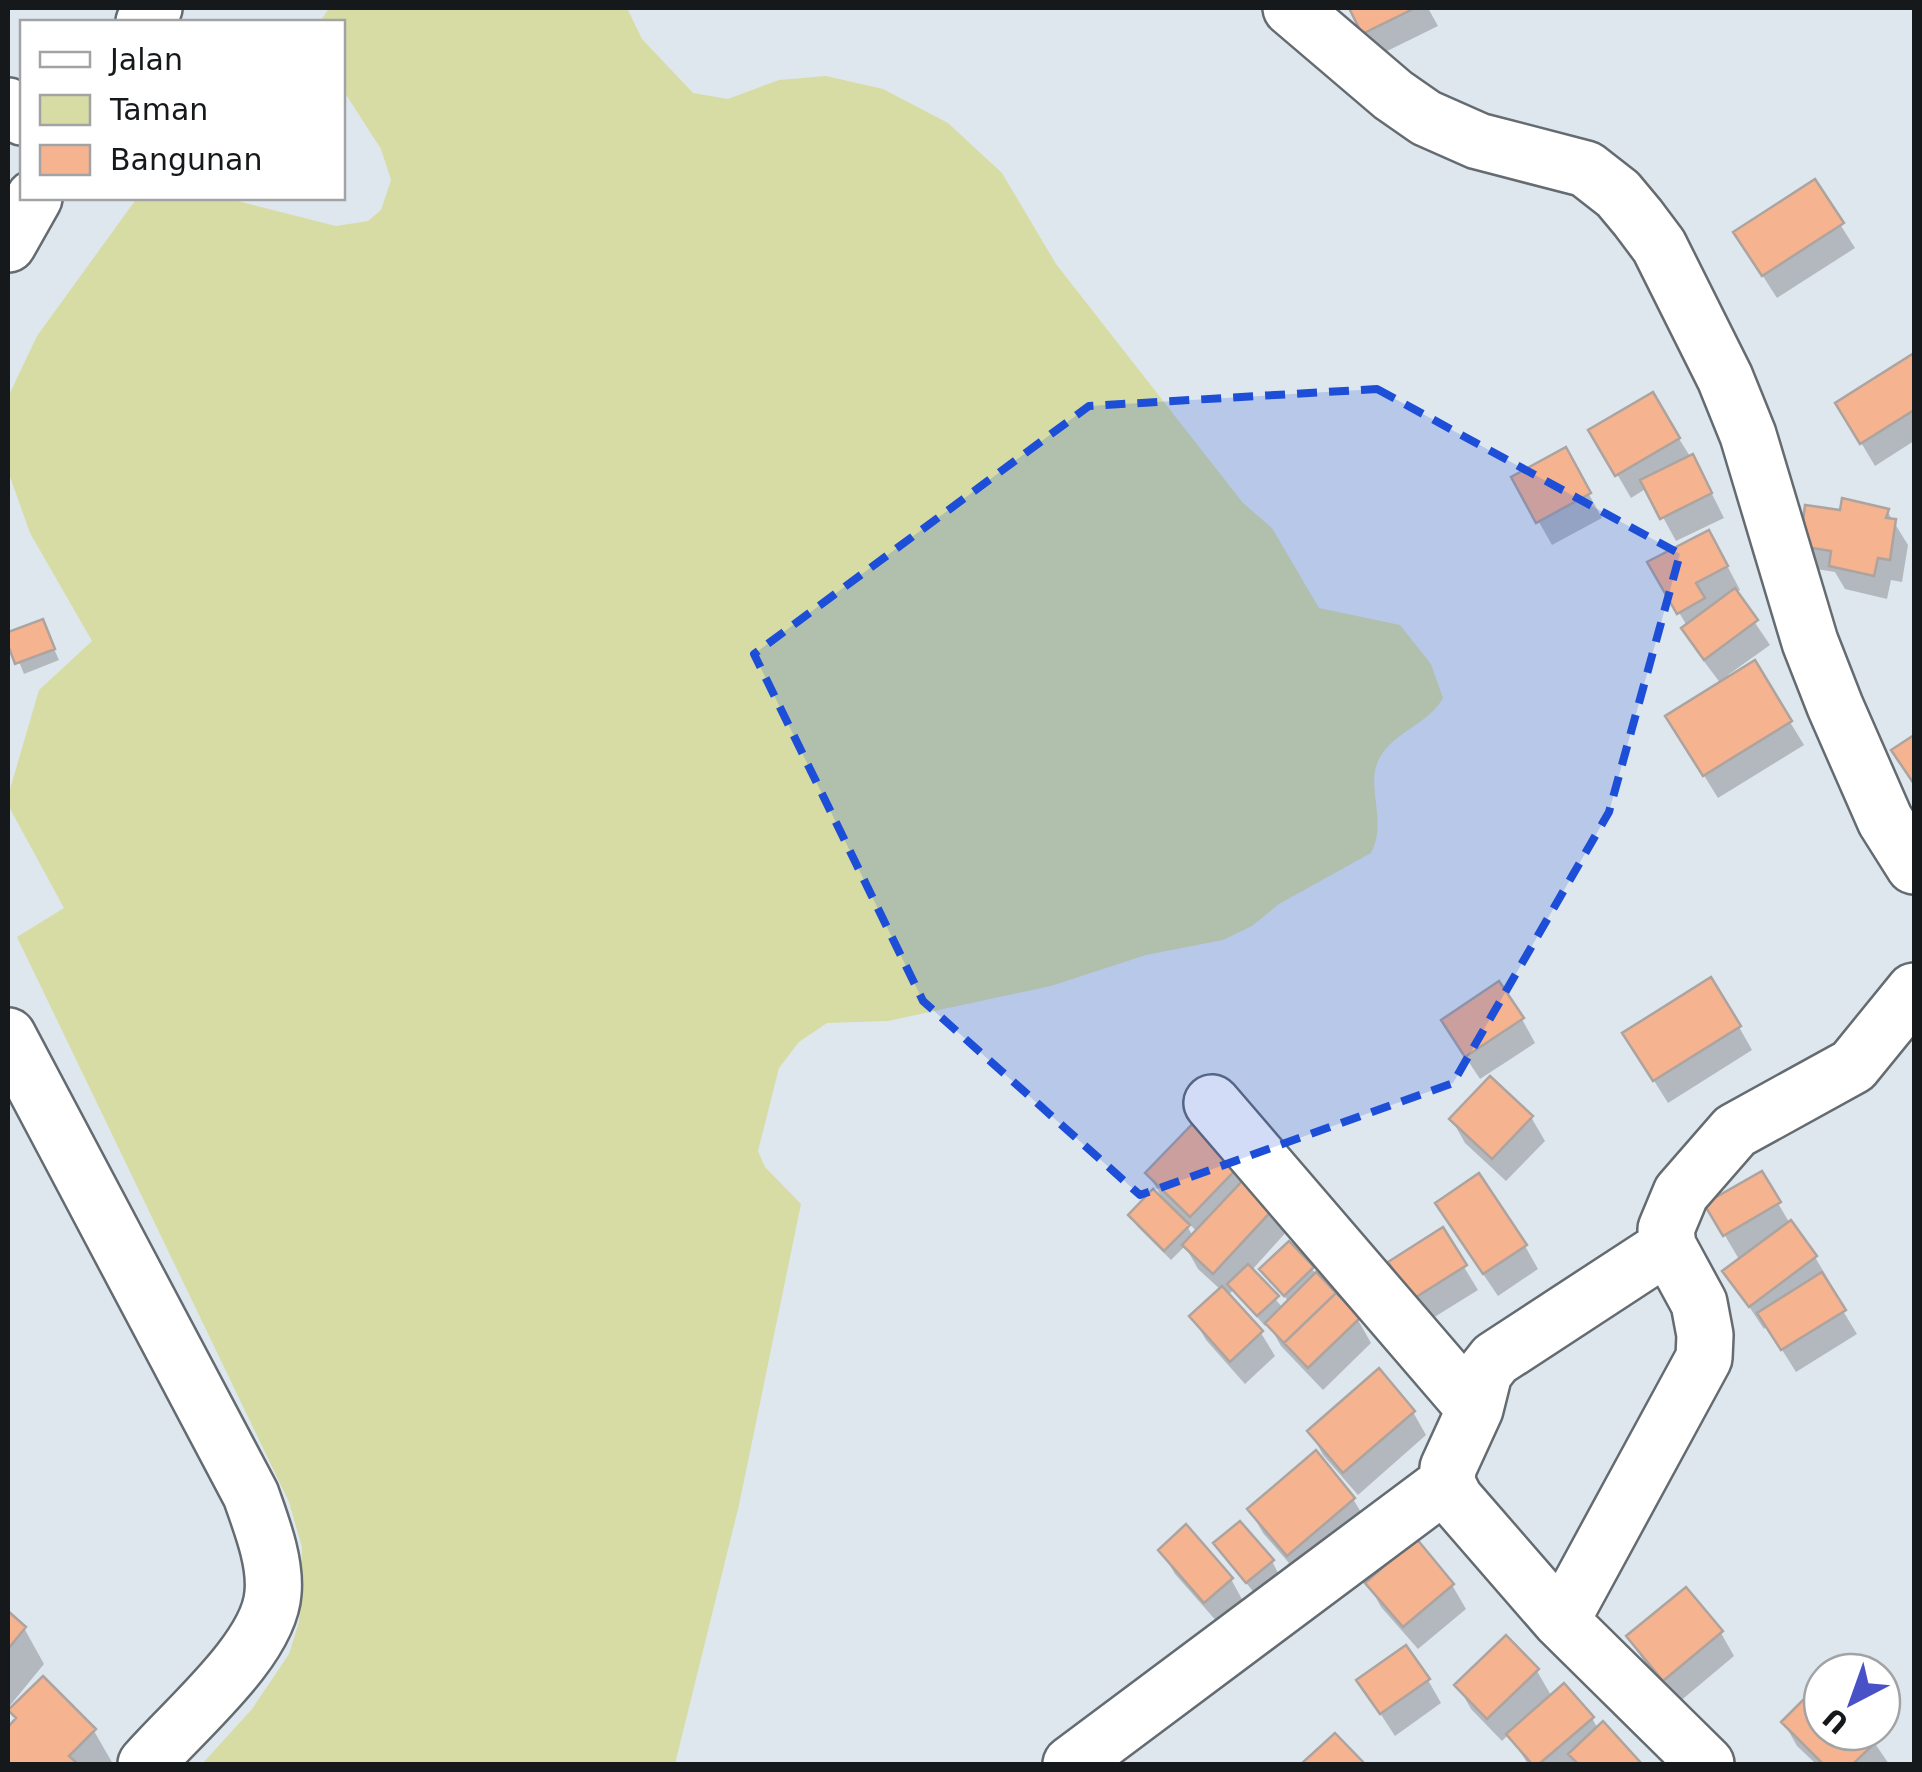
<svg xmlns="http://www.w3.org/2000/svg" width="1922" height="1772" font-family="'DejaVu Sans',sans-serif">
	<rect width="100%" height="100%" fill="#dfe7ee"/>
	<path fill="#d6dca3" d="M329 8H627L642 39 693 93 728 99 779 80 826 76 883 89 948 123 1002 173 1056 264 1243 503 1272 528 1319 608 1400 625 1431 664 1443 698C1428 725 1394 731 1379 759 1365 786 1388 821 1371 853L1279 904 1252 926 1223 940 1146 955 1051 986 888 1021 827 1023 799 1042 779 1068 758 1151 765 1167 801 1204 739 1505 675 1764H202L252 1709 289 1654 299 1622 302 1547 289 1502 17 937 64 908 8 805V796L39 690 92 641 30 533 8 471V397L37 336 137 198H226L336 226 368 221 381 210 391 180 381 149 343 90 342 22H320Z"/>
	<path fill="#0003" fill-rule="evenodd" d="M1352 8H1428L1438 26 1377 56Z
		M1814 183 1855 248 1777 298 1750 256Z
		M1914 356V441L1875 466 1838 404Z
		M1652 396 1705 480 1724 518 1676 541 1647 488 1631 498 1592 431Z
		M1565 451 1602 518 1552 545 1514 478Z
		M1887 511 1908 545 1902 582 1891 580 1887 599 1845 589 1835 572 1816 569 1802 545 1842 513Z
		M1722 556 1740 590 1735 593 1770 645 1728 675 1790 722 1804 745 1718 798 1682 740 1721 684 1697 652 1684 629 1687 626 1650 563Z
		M42 622 59 660 24 674 8 635Z
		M1522 1019 1535 1043 1480 1079 1457 1044Z
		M1739 1027 1752 1050 1668 1103 1639 1057Z
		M1531 1117 1545 1141 1506 1181 1465 1143 1452 1120Z
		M1202 1118 1288 1230 1251 1271 1283 1308 1289 1302 1262 1270 1289 1244 1358 1320 1371 1343 1323 1390 1281 1346 1268 1323 1265 1326 1233 1290 1228 1296 1261 1333 1275 1356 1245 1384 1206 1340 1193 1317 1221 1290 1198 1269 1185 1246 1171 1260 1137 1226 1131 1215 1163 1199 1148 1174ZM1187 1221 1197 1232 1193 1236 1185 1223Z
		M1761 1174 1789 1222 1815 1257 1829 1281 1826 1283 1857 1334 1796 1372 1767 1326 1764 1329 1726 1272 1740 1261 1707 1205Z
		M1451 1227 1525 1246 1538 1269 1498 1296Z
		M1442 1231 1478 1290 1428 1321 1405 1286Z
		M1413 1412 1426 1435 1358 1495 1323 1455 1310 1431Z
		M1353 1499 1367 1522 1262 1603 1216 1544 1272 1561 1278 1573 1289 1563 1263 1533 1250 1510Z
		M1161 1550 1231 1579 1244 1603 1219 1624 1175 1574Z
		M1368 1583 1452 1585 1466 1609 1418 1649 1381 1607Z
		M1686 1590 1721 1633 1734 1656 1678 1703 1643 1660 1629 1636Z
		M8 1612 24 1628 44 1664 8 1708Z
		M1537 1671 1552 1697 1592 1718 1598 1729 1603 1725 1639 1764H1528L1509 1734 1502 1741 1471 1709 1458 1686Z
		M1428 1680 1441 1703 1395 1736 1359 1681Z
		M1821 1686 1822 1732H1867L1889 1764H1816L1797 1746 1784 1723Z
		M11 1711 94 1731 113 1764H8V1731L17 1721Z"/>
	<path fill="#f6b390" stroke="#ada39f" stroke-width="2.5" d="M1349 8H1415L1362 34Z
		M1815 179 1844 223 1762 276 1733 232Z
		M1914 353V410L1860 444 1835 403Z
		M1653 392 1680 438 1615 476 1588 430Z
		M1566 447 1591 493 1536 523 1511 477Z
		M1693 454 1712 493 1660 519 1640 480Z
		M1842 498 1889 509 1886 518 1896 519 1890 560 1878 558 1874 576 1829 566 1831 551 1800 546 1805 505 1840 510Z
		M1709 530 1728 566 1696 583 1705 598 1677 614 1647 562Z
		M1735 588 1758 620 1704 660 1681 628Z
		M43 619 55 649 15 664 8 645V632Z
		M1755 660 1792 721 1703 776 1665 716Z
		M1914 735V784L1891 750Z
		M1711 977 1741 1026 1653 1081 1622 1033Z
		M1499 981 1524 1018 1465 1057 1441 1020Z
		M1490 1076 1533 1116 1492 1159 1449 1119Z
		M1202 1114 1247 1158 1190 1217 1145 1173Z
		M1762 1171 1781 1202 1723 1236 1704 1204Z
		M1479 1173 1527 1245 1483 1274 1435 1203Z
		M1246 1177 1277 1205 1213 1274 1182 1245Z
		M1153 1189 1190 1225 1164 1251 1128 1215Z
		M1791 1220 1817 1256 1749 1307 1722 1271Z
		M1443 1227 1467 1265 1413 1299 1388 1262Z
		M1289 1241 1314 1267 1284 1296 1259 1269Z
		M1248 1264 1279 1296 1257 1316 1227 1284Z
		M1316 1272 1336 1293 1284 1343 1265 1323Z
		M1822 1272 1846 1310 1781 1350 1757 1313Z
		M1222 1286 1263 1331 1230 1362 1189 1316Z
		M1336 1293 1360 1318 1308 1368 1284 1343Z
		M1379 1368 1415 1411 1343 1473 1307 1431Z
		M1316 1450 1355 1498 1287 1556 1247 1509Z
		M1240 1521 1274 1560 1246 1583 1213 1543Z
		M1186 1524 1233 1578 1204 1603 1158 1550Z
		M1416 1538 1454 1584 1403 1627 1365 1583Z
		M1686 1587 1723 1631 1663 1681 1626 1636Z
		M8 1611 26 1627 8 1649Z
		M1506 1635 1539 1669 1487 1719 1454 1685Z
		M1406 1645 1430 1679 1380 1714 1356 1680Z
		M43 1676 96 1729 69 1756 78 1764H8V1727L16 1718 8 1710Z
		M1821 1682 1822 1732H1870L1878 1740 1853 1764H1823L1781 1722Z
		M1564 1683 1594 1717 1539 1764H1532L1506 1734Z
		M1603 1721 1641 1763 1640 1764H1578L1568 1754Z
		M1335 1733 1365 1764H1301Z"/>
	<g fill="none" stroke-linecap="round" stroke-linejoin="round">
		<g stroke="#646b71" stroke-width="60">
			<path id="minor" d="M1291 8 1393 95 1426 118 1478 141 1586 169 1618 194 1638 218 1659 246 1725 378 1748 435 1810 642 1835 706 1885 820 1914 866
				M144 22 154 8
				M8 106 22 117
				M8 244 34 198
				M8 1036 251 1495C261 1524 276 1561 273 1593 269 1650 184 1720 146 1764
				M1212 1103 1475 1409
				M1668 1246 1495 1359 1484 1373 1475 1409 1448 1468 1447 1483 1455 1499 1561 1621 1706 1764
				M1561 1621 1704 1358 1705 1335 1699 1303 1668 1246 1666 1229 1681 1193 1735 1131 1853 1066 1914 991
				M1071 1764 1447 1483"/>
		</g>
		<use href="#minor" stroke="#fff" stroke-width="55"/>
	</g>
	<path fill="#1d4ed8" fill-opacity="0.2" stroke="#1d4ed8" stroke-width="8" stroke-dasharray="20 12" stroke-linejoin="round" d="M1377 389 1680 554 1609 812 1453 1083 1140 1195 923 1001 754 654 1089 406Z"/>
	<rect width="1922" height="1772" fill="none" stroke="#16191b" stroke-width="20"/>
	<rect x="20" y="20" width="325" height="180" fill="#ffffff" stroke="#a2a3a4" stroke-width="2.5"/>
	<rect x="40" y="52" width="50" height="15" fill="#ffffff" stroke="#a2a3a4" stroke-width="2.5"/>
	<text x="110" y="70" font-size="30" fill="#16191b">Jalan</text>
	<rect x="40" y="95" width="50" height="30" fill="#d6dca3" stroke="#a2a3a4" stroke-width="2.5"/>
	<text x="110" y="120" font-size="30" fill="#16191b">Taman</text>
	<rect x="40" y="145" width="50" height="30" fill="#f6b390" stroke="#a2a3a4" stroke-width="2.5"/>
	<text x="110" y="170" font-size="30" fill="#16191b">Bangunan</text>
	<g transform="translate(1852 1702) rotate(221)"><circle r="48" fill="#ffffff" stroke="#a2a3a4" stroke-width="2.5"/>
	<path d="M0-8L18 38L0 25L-18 38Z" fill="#4951c7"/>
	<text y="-15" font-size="28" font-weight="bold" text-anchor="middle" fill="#16191b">U</text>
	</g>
</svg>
